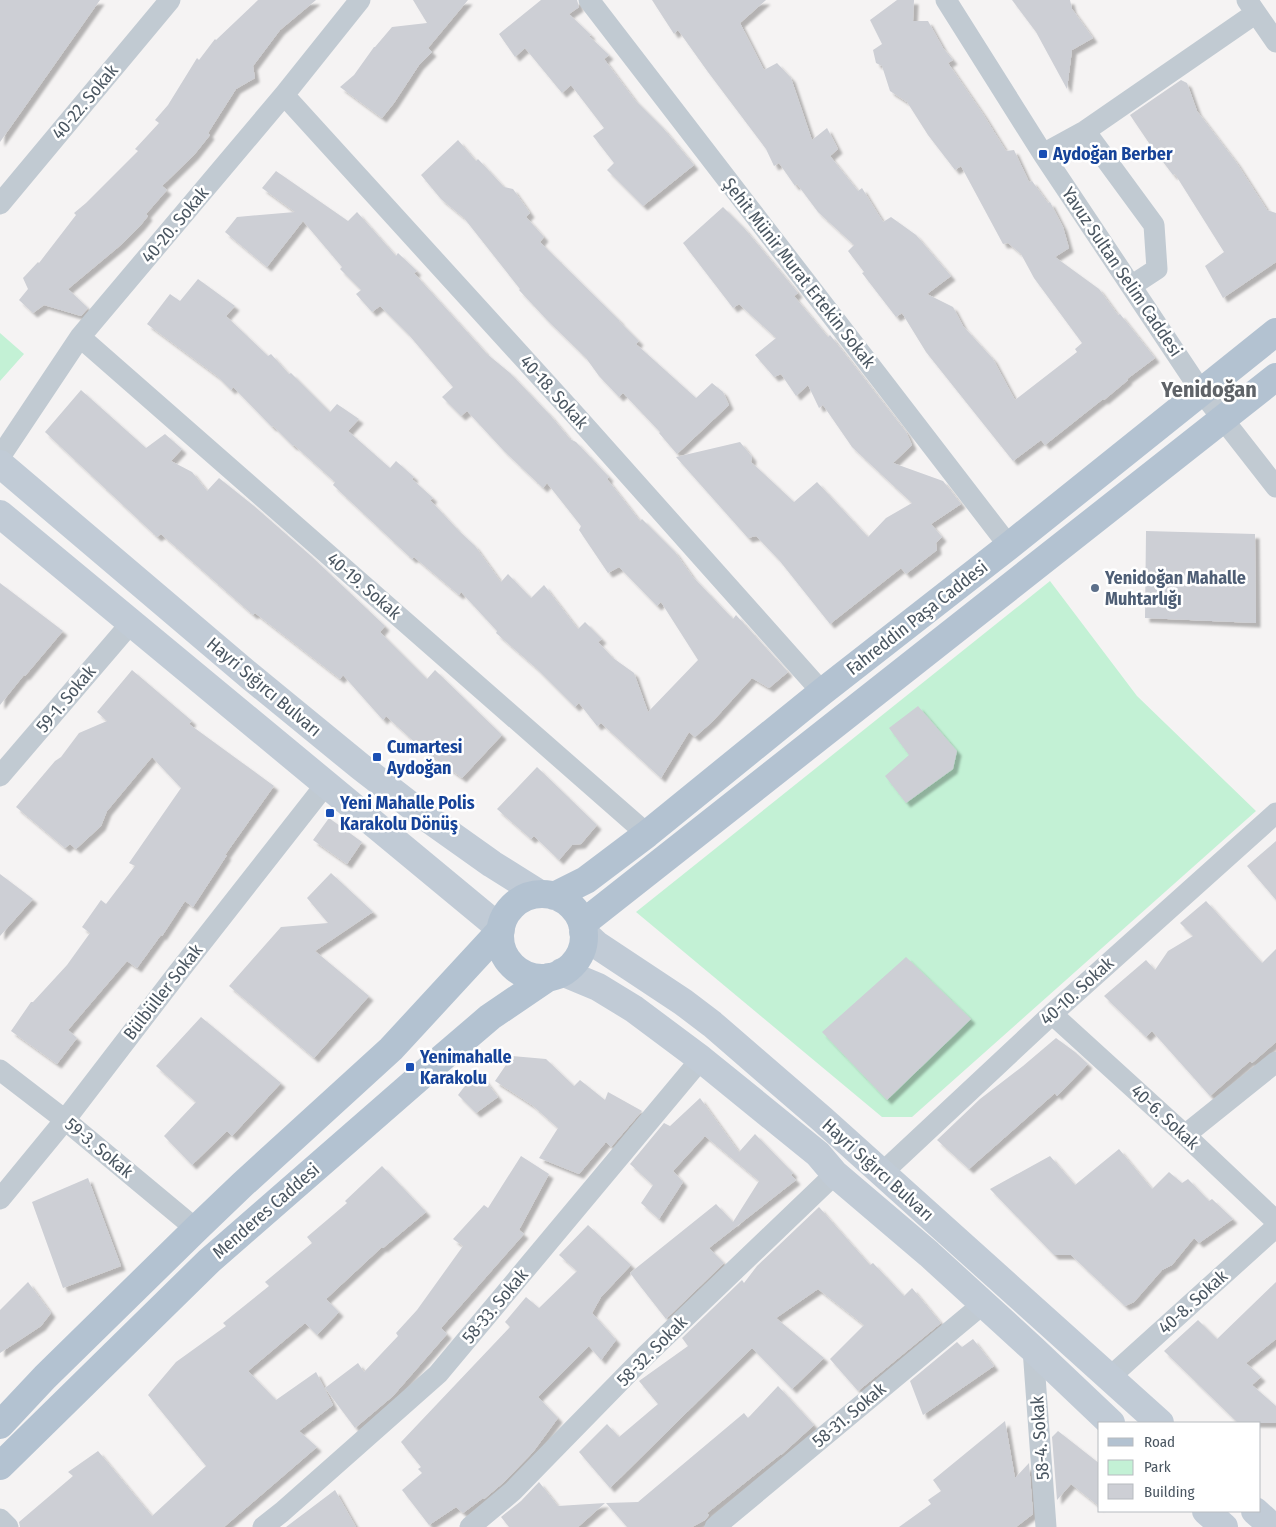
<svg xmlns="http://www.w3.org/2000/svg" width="1276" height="1527" font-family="'Fira Sans Condensed',sans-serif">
	<defs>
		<filter id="shadow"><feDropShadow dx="4.5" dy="4.5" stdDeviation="1" flood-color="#0004"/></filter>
	</defs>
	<rect width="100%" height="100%" fill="#f5f3f3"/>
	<path fill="#c3f1d5" d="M0 333 24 354 0 381Z
		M1050 581 1137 696 1256 811 912 1117H882L636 912Z"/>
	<path fill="#cdcfd5" filter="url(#shadow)" d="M0 0H100L0 142Z
		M258 0H316L280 30 253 66 255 78 236 89 208 133 210 135 194 155 162 186 167 190 146 214 148 216 140 226 122 244 68 289 88 308 81 316 44 305 33 313 19 300 28 289 23 278 38 262 39 263 76 215 74 213 86 203 138 151 135 149 159 123 155 120 168 105 197 58 199 60 215 39 216 40Z
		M413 0H468L428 48 432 52 419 65 394 103 382 118 340 87 354 75 374 47H375L392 27 427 23Z
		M541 0H577L579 7 569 14 591 35 589 36 609 55 604 59 634 99 663 128 694 165 643 206 607 170 614 163 593 136 604 128 571 85 562 93 525 48 515 57 499 34Z
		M652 0H766L740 23 764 70 777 63 791 78 812 140 827 128 838 149 830 156 858 191 862 188 883 222 891 217 916 235 951 276 927 294 953 307 963 326 993 359 1015 400 1077 352 1075 349 1082 343 1034 278 1021 254 1008 243 1003 244 961 166 955 170 928 135 907 102 890 91 882 66 876 63 873 50 882 44 870 20 897 0H914L913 21H928L943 48 953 60 948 63 983 114 1006 151 1014 150 1029 182 1032 181 1048 203 1050 202 1063 227 1069 248 1055 257 1099 289 1118 315 1120 314 1155 358 1127 379 1128 380 1104 400 1103 399 1045 445 1041 440 1013 461 926 352 902 313 896 317 862 273 864 272 848 251 854 245 818 212 797 184 795 186 779 163 774 166 766 149 708 72 678 30 674 34Z
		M1012 0H1070L1072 9 1093 38 1072 50 1067 89 1036 32Z
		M1181 80 1187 83 1197 111 1236 162 1267 210 1276 213V262L1223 298 1205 266 1224 252 1175 174 1173 175 1151 146 1130 115Z
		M458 140 476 161 478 159 504 187 513 189 530 213 526 217 544 237 540 242 620 321H619L639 341 636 344 696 398 712 383 723 392 729 405 677 454 659 433 660 432 623 393 619 397 599 376 586 358 547 320 519 290 520 289 464 218 441 199 421 175Z
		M276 171 348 221 357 212 396 256 398 253 417 271 414 273 487 354 510 373 550 415 570 439 576 442 609 477 607 479 640 521 642 519 675 552 692 576 733 619 736 615 788 672 769 688 752 678 713 721 695 737 689 732 661 778 601 723 597 726 579 703 575 707 536 668 496 633 497 631 461 592 459 595 414 557 412 559 333 485 335 482 294 445 293 446 273 426 272 427 233 387 231 390 217 376 147 324 170 294 180 301 198 279 235 306 226 316 268 356 271 354 289 374 291 373 330 412 337 404 359 419 348 431 390 468 396 461 414 477 412 479 433 498 430 500 458 530 475 546 501 582 508 574 531 598 544 585 578 629 585 622 602 639 598 642 613 658 634 673 648 712 698 660 661 602 657 606 619 567 608 573 579 530 581 526 547 483 543 488 504 451 467 411 461 416 442 397 453 387 409 335 380 306 372 312 356 294 361 290 340 269 342 267 303 221 267 267 225 232 237 217 295 212 262 188Z
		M723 207 744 228 798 293 794 296 828 337 830 335 906 432 912 445 893 463 943 481 961 504 931 524 942 537 936 543 937 550 906 574 901 568 830 624 779 560 756 536 748 538 676 457 740 442 752 457 751 462 794 502 817 482 868 537 886 518 912 503 852 447 823 405 819 408 808 385 796 396 781 374 774 377 755 355 776 338 739 304 733 308 683 243Z
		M81 390 146 448 165 434 182 449 171 461 192 472 207 491 219 478 254 506 311 556 385 626 380 632 427 679 435 670 502 735 462 778 421 748 386 716 383 720 343 675 340 679 255 613 253 615 161 534 157 537 45 432Z
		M1146 531 1255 534 1256 623 1145 618Z
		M0 583 63 631 25 676 24 675 0 705Z
		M132 670 192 721 189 724 274 786 225 855H227L193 907 185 901 162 936 161 935 137 968 127 961 68 1030 77 1038 57 1064 11 1031 31 1002H33L67 965 90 933 82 927 101 900 106 904 135 866 129 863 181 788 152 757 107 811 101 826 76 849 70 844 65 848 16 807 55 761 61 757 79 733 107 721 97 712Z
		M918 706 957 751 953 769 906 803 885 776 909 755 889 728Z
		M537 767 597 825 581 844 572 845 559 860 534 836 531 839 497 809Z
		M329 818 362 842 347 864 313 840Z
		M1276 841V900L1247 866Z
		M331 873 373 912 315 951 369 996 314 1058 229 986 281 927 328 923 307 898Z
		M0 874 33 899 0 936Z
		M1206 901 1262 963 1276 949V1042L1252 1063 1250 1061 1210 1096 1152 1031 1146 1037 1104 996 1146 960 1155 970 1168 951 1193 936 1180 923Z
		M906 957 971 1019 887 1100 822 1032Z
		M201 1017 281 1083 232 1136 227 1131 192 1165 164 1136 196 1102 156 1066Z
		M1056 1038 1075 1052 1088 1064 1057 1096 1055 1093 969 1169 937 1140 980 1099 1023 1066Z
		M512 1056 546 1059 574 1086 580 1080 605 1100 608 1092 642 1111 611 1147 606 1142 579 1174 539 1158 558 1128 532 1105 495 1081Z
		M477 1070 498 1097 476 1113 458 1095Z
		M700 1098 739 1152 755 1134 793 1173 791 1175 796 1180 709 1248 724 1263 666 1319 630 1273 716 1204 733 1222 759 1181 705 1136 673 1171 683 1182 659 1219 641 1203 653 1185 630 1164 664 1123 670 1126Z
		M1119 1149 1152 1189 1169 1172 1182 1183 1188 1179 1209 1201 1212 1199 1233 1219 1199 1243 1194 1238 1172 1265 1162 1270 1134 1302 1125 1306 1071 1255H1054L990 1189 1050 1156 1075 1185Z
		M521 1156 549 1174 519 1230 524 1234 441 1328 447 1334 393 1396 355 1428 325 1388 358 1363 364 1372 398 1336 396 1333 417 1310 463 1246 453 1239 484 1205 488 1208Z
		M382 1166 426 1212 383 1248 382 1247 326 1299 339 1312 317 1335 305 1323 248 1371 276 1400 316 1372 333 1405 299 1431 317 1447 224 1527H20L19 1522 73 1476 68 1472 98 1451 152 1516 206 1466 148 1395 176 1362 226 1326 223 1323 269 1286 265 1282 312 1243 307 1237 347 1203 345 1201Z
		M88 1178 121 1266 63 1288 32 1202Z
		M819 1207 870 1265 873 1263 904 1296 912 1288 941 1323 858 1391 830 1359 864 1325 818 1289 776 1318 824 1358 792 1389 752 1348 610 1488 579 1452 607 1424 619 1437 658 1404 639 1381 688 1346 682 1338 742 1280 744 1283 757 1266Z
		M588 1225 631 1265 601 1297 592 1313 616 1340 601 1360 589 1346 538 1397 558 1418 533 1452 504 1482 484 1499 483 1498 463 1513 456 1507 429 1525 402 1490 422 1473 418 1469 421 1467 401 1442 510 1327 505 1322 526 1297 539 1308 577 1271 559 1255Z
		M28 1282 51 1313 41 1326 0 1353V1310Z
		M1276 1282V1339L1246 1363 1261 1377 1252 1385 1276 1406V1423H1238L1164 1351 1198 1320 1217 1339Z
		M973 1339 994 1366 923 1415 910 1381 957 1342 962 1347Z
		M778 1386 814 1425 781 1455V1454L707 1513 709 1515 705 1520 692 1527H627L606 1503 638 1502 744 1413 748 1418Z
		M1005 1421 1015 1478 1029 1463 1033 1514 1016 1527H899L931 1504 928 1500 941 1491 933 1480Z
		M1058 1431 1100 1464V1507L1071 1484 1057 1500 1052 1437Z
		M539 1482 558 1506 605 1503 578 1527H509L501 1517 521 1501Z
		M335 1490 356 1527H286Z"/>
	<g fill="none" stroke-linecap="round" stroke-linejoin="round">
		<path stroke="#c1cad2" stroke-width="21" d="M589 0 1009 546
			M946 0 1043 154 1201 391 1276 487
			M1247 0 1276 42
			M284 95 577 417 822 692
			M1085 131 1154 225 1157 269 1131 286
			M1043 154 1085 131 1256 13
			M0 204 170 0
			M80 337 647 834
			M0 457 80 337 284 95 360 0
			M0 776 131 623
			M1052 1014 1185 1135 1276 1221
			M0 1070 65 1120 196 1229
			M1185 1135 1276 1062
			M882 1173 1052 1014 1276 813
			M0 1199 65 1120 177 974 326 784
			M1033 1349 1046 1527
			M1110 1377 1276 1227
			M0 1519 8 1527
			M263 1527 282 1512 438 1374 701 1059
			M470 1527 513 1491 645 1356 835 1174
			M715 1527 983 1304"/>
		<path stroke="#c1cbd6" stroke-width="28" d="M0 464 251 677 361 767 423 815 492 864 540 894
			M0 514 501 929
			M583 932 597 945 683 1002 712 1024 822 1119 1160 1423
			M562 972 598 987 634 1009 701 1059 818 1154 835 1174 929 1254 1033 1349 1111 1423
			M1206 1511 1224 1527
			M1255 1511 1273 1527"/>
		<path stroke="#b3c2d1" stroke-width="28" d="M500 936a42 42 0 1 1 84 0a42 42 0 1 1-84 0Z
			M554 896 586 880 647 834 822 692 1009 546 1276 332
			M582 924 1276 377
			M0 1425 45 1377 196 1229 243 1184 391 1049 500 931
			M0 1466 209 1261 428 1070 490 1017 549 977"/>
	</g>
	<g fill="#1a4fb4" stroke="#fff" stroke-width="2">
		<rect x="1038" y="149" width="10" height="10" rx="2.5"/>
		<rect x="372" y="752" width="10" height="10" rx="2.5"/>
		<rect x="325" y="808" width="10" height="10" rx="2.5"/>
		<rect x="405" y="1062" width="10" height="10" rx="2.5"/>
	</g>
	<circle fill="#5c6f8a" stroke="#fff" stroke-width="2" cx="1095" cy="588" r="5"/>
	<g text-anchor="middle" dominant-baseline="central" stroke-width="5" stroke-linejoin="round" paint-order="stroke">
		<g font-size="18" fill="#4a5661" stroke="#fff">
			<text transform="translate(85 102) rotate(-50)">40-22. Sokak</text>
			<text transform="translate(175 225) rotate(-50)">40-20. Sokak</text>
			<text transform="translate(1122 272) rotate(56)">Yavuz Sultan Selim Caddesi</text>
			<text transform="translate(799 273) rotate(52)">Şehit Münir Murat Ertekin Sokak</text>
			<text transform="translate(554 392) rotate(48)">40-18. Sokak</text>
			<text transform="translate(364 586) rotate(41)">40-19. Sokak</text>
			<text transform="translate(917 618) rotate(-38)">Fahreddin Paşa Caddesi</text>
			<text transform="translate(264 687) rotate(40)">Hayri Sığırcı Bulvarı</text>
			<text transform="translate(66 699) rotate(-50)">59-1. Sokak</text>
			<text transform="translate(1077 991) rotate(-42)">40-10. Sokak</text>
			<text transform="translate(163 992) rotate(-52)">Bülbüller Sokak</text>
			<text transform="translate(1165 1117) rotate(43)">40-6. Sokak</text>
			<text transform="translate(99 1148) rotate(40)">59-3. Sokak</text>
			<text transform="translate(878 1170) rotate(42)">Hayri Sığırcı Bulvarı</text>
			<text transform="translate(266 1211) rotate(-41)">Menderes Caddesi</text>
			<text transform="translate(1193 1302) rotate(-42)">40-8. Sokak</text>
			<text transform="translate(495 1306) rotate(-50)">58-33. Sokak</text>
			<text transform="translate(652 1351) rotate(-45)">58-32. Sokak</text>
			<text transform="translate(849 1415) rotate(-40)">58-31. Sokak</text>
			<text transform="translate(1040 1438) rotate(-94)">58-4. Sokak</text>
		</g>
		<g font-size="18" font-weight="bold" fill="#164399" stroke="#fff" text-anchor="start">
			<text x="1053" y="154">Aydoğan Berber</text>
			<text x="387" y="747">Cumartesi<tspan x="387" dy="21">Aydoğan</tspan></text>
			<text x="340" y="803">Yeni Mahalle Polis<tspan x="340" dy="21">Karakolu Dönüş</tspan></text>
			<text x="420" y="1057">Yenimahalle<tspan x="420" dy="21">Karakolu</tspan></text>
		</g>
		<g font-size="18" font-weight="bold" fill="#4e5e75" stroke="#fff" text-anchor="start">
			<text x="1105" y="578">Yenidoğan Mahalle<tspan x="1105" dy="21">Muhtarlığı</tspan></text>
		</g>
		<g font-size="22" font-weight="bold" fill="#5f6368" stroke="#fff">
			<text x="1209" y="389">Yenidoğan</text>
		</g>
	</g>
	<rect x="1098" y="1422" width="162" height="90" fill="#ffffff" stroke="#b7bbc0"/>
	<rect x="1108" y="1438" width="25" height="8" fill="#b3c2d1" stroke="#b7bbc0"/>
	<text x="1144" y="1447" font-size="15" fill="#4a5661">Road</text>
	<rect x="1108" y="1460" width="25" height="15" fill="#c3f1d5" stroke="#b7bbc0"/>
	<text x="1144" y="1472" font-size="15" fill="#4a5661">Park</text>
	<rect x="1108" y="1484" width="25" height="15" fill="#cdcfd5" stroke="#b7bbc0"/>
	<text x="1144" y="1497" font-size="15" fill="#4a5661">Building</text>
</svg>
